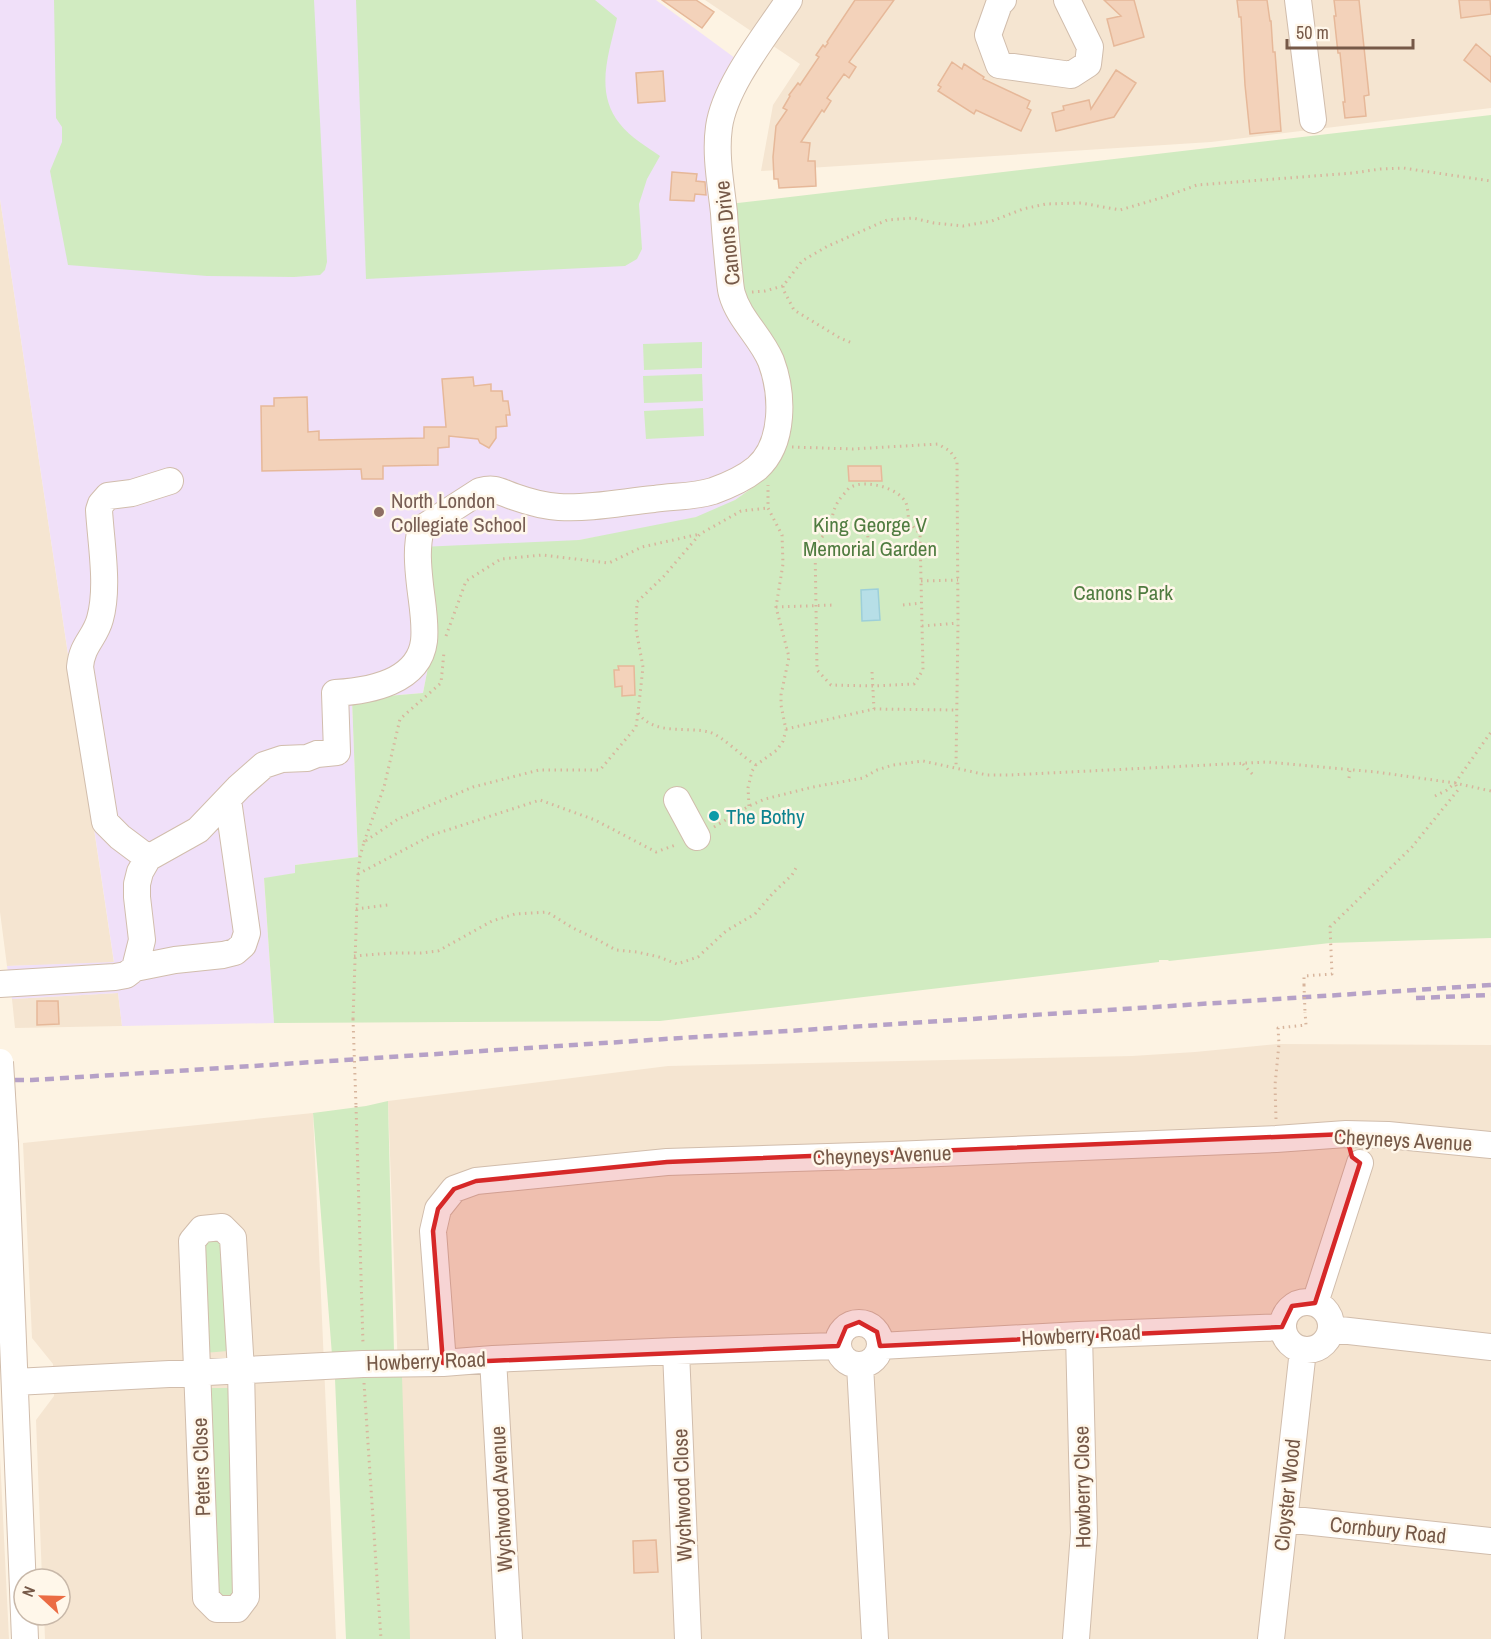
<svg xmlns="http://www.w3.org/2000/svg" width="1491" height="1639" font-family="'Archivo Narrow',sans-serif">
	<rect width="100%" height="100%" fill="#fdf3e3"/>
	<path fill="#f5e5d1" d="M705 0H1491V108L1211 142 761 171 773 105 800 64Z
		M0 199 114 963 7 966 0 912Z
		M118 993 122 1026 15 1028 12 999Z
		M1277 1044 1491 1045V1639H408L388 1101 668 1066 1132 1056 1195 1052Z
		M313 1113 336 1639H45L44 1615H60V1579H42L36 1420 54 1396 53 1364 32 1338 23 1143Z
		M0 1457 9 1639H0Z"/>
	<path fill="#f0e0f9" d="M0 0H656L739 61 715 111 766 372 769 419 752 465 766 477 735 500 705 515 658 526 579 540 432 647 423 693 352 699 358 857 295 865 296 873 264 879 274 1023 122 1026 118 993 12 999 7 966 114 962 0 199Z"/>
	<path fill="#d1ebc1" d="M54 0H314L327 262 325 270 320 275 294 277 207 276 68 265 50 171 62 142V127L56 118Z
		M356 0H595L617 18C609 54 594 92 620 124 630 137 647 147 660 156L647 179 639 204 642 249 637 259 625 266 366 279Z
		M1491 115V938L1330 943 1169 961 1168 960H1159V962L660 1021 274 1023 264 878 295 873V865L358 857 352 699 423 693 432 647 420 547 579 540 696 517 735 500 759 483 772 472 779 457 782 447 743 305 729 204Z
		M702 342V368L644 370 643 344Z
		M702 374 703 401 644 403 643 376Z
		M703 408 704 436 646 439 644 411Z
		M388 1101 394 1352 332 1355 313 1113 366 1106Z
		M225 1236 228 1351 204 1353 199 1239Z
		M402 1376 410 1639H346L335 1379Z
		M204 1388H233L238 1601 213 1599Z"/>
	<path fill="#b7dfe7" stroke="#9dcfd9" stroke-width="1.5" d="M878 589 880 620 862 621 861 590Z"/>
	<path fill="#f3d2ba" stroke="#e6b899" stroke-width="1.5" d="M662 0H696L714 12 702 28Z
		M855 0H894L849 62 856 67 849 78 844 74 827 98 831 101 824 112 822 110 801 142 810 143 808 161H815L816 186 779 188 778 179H774L773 157 776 126 787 110 783 108 790 96 789 95 798 83 800 85 819 57 816 55 823 45 825 47 828 43 827 42Z
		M1104 0H1134L1144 37 1114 46 1107 19 1121 16Z
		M1237 0H1267L1270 21H1271L1273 52H1275L1281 131 1250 134 1245 85 1241 17H1239Z
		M1334 0H1359L1369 95 1364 96 1366 116 1345 118 1343 102H1345L1340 53H1338L1334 16H1336Z
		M1459 0H1490L1491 14 1461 18Z
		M1476 44 1491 57V82L1464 60Z
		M952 62 962 69 964 64 984 77 983 79 1030 101 1027 108 1031 110 1021 131 976 110 974 114 938 91 941 87 938 85Z
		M1116 70 1136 83 1114 117 1056 131 1052 113 1064 110 1063 106 1089 100 1091 109Z
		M663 71 665 101 638 103 636 73Z
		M672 172 697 174 696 181 705 182 706 195 695 194 694 201 670 200Z
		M473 377 474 386 491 384V391H502L503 401H508L510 415H506L507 426 496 427V438L489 448 480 443 478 439 449 436V447L438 448V465L383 466V479H362L361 469 262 471 261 406H274V398L307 397 308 432 319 431V440L424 438V427H446L442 379Z
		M848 466H881L882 481H849Z
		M618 666H634L635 695 622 696V686L615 687 614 670H619Z
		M37 1001H58L59 1024 37 1025Z
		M656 1540 658 1572 634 1573 633 1541Z"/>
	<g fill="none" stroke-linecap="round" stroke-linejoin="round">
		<g stroke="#d1bdac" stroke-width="28">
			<path id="minor" d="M1003 0 999 4 988 35 999 65 1071 75 1088 64 1090 47 1067 0
				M1298 0 1313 120
				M677 800 697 837
				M148 858 120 837 105 822 80 667C82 644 95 638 100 619 109 587 101 544 99 510L101 504 108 496 132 493 170 481
				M135 968 142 940 137 897V884L140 872 148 858 198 830 239 787 264 765 282 759 307 758 317 754 337 752 335 693C369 691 419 682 424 641 426 623 422 603 420 585 418 567 416 547 421 529L480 491C496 487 500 492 515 497 529 502 544 506 559 507 591 509 623 502 654 499 674 496 694 497 713 491 727 486 745 478 757 468 785 443 783 393 771 361 761 337 739 319 732 294 730 287 730 279 729 272 727 252 725 232 724 213 721 185 715 155 719 127 725 85 766 35 789 0
				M0 984 115 977 126 975 135 968 175 960 223 955 235 952 243 945 247 933 228 800
				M5 1144 25 1639
				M222 1227 233 1238 241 1370 246 1597 237 1609H217L206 1598 192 1241 202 1229Z
				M1283 1326a24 24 0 1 1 48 0a24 24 0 1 1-48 0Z
				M1315 1303 1360 1163
				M838 1344a21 21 0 1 1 42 0a21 21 0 1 1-42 0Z
				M1331 1329 1491 1347
				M880 1346 1079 1335 1282 1327
				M676 1351 688 1639
				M493 1359 509 1639
				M443 1363 433 1231 438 1209 454 1189 476 1181 667 1162 893 1155 1276 1139 1346 1134 1388 1135 1491 1145
				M860 1365 875 1639
				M15 1382 363 1364 443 1363 493 1359 676 1351 838 1346
				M1285 1519 1491 1541
				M1076 1639 1084 1533 1079 1335
				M1271 1639 1303 1350"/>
		</g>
		<path stroke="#d8b59d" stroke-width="3" stroke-dasharray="1.5 4.5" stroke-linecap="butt" d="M783 286V289L794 310 840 338 852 343
			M752 292 765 291 783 286 802 261 828 246 887 220 913 218 934 223 963 226 992 221 1023 209 1046 204 1081 203 1120 210 1164 197 1197 185 1353 173 1380 169 1403 168 1491 181
			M792 447 853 449 938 444 950 451 957 461 958 623 956 767
			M909 522 920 534 923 670 914 684 873 686 831 685 817 670 815 545 831 527Z
			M867 524 868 539
			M831 527C832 513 835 503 845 493 847 491 848 488 851 487 866 479 899 488 906 503 908 508 908 516 909 522
			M921 581 958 580
			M903 605 921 603
			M776 607 834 605
			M922 626 958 623
			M446 636 466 581 501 559 542 555 609 563 642 547 700 534
			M872 672 874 709
			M786 729 874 709 956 710
			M1243 764 1255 777
			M756 765C742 757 723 736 709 732 685 726 655 736 638 713L643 667 636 629 637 602 664 576 700 534 741 511 768 508
			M1349 778 1350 769
			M1435 796 1447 790 1455 783 1491 732
			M749 806 748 788 752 771 756 765 777 750 783 741 786 730 781 705V695L789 657 776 607 783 564 782 535 768 508V485
			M714 827 749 806 765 799 813 787 863 778 877 770 893 765 923 761 987 775H1010L1267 762 1376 772 1455 783 1491 791
			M364 842 384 787 400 719 441 683 444 652
			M358 874 432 835 540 800 595 820 656 852 678 844
			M356 909 388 905
			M354 956 392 953H421L438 951 492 921 515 914 547 912 573 928 598 940 616 950 637 952 659 957 677 964 698 957 726 931 755 914 773 893 792 875 796 868
			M1304 985V976L1332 974 1330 927 1412 847 1458 790 1455 783
			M353 1019 358 874 360 857 364 842 398 819 473 787 539 770H600L636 727 638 713
			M356 1106 363 1344
			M1276 1119 1275 1085 1279 1044 1278 1028 1306 1025 1305 1012
			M364 1383 381 1639"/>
		<use href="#minor" stroke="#fff" stroke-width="26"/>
		<path stroke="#b6a1c7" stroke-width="4.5" stroke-dasharray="9 6" stroke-linecap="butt" d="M1416 998 1491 995
			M0 1080H32L161 1072 1491 985"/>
		<g stroke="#d1bdac" stroke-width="28" stroke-linecap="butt">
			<path id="minor-bridge" d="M0 1062 5 1144"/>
		</g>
		<path stroke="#d8b59d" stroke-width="3" stroke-dasharray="1.5 4.5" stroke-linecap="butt" d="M1304 985 1305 1012
			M353 1019 356 1106"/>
		<use href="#minor-bridge" stroke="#fff" stroke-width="26"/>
	</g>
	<path fill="#d62828" fill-opacity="0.2" stroke="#d62828" stroke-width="4.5" stroke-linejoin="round" d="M1346 1134 1352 1157 1360 1163 1315 1303 1292 1306 1282 1327 880 1346 877 1332 859 1322 846 1327 838 1346 443 1363 433 1231 438 1209 454 1189 476 1181 667 1162Z"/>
	<circle fill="#8d6e63" stroke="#fff7ea" stroke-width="2" cx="379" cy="512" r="6"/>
	<circle fill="#0f9aa8" stroke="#fff7ea" stroke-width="2" cx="714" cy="816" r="6"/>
	<g text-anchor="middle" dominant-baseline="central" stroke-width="5" stroke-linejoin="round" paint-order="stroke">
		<g font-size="21" fill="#765948" stroke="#fff7ea">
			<text transform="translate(727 233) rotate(-96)">Canons Drive</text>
			<text transform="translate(1403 1140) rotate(3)">Cheyneys Avenue</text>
			<text transform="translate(882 1155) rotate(-2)">Cheyneys Avenue</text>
			<text transform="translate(1081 1335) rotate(-3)">Howberry Road</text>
			<text transform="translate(426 1361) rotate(-2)">Howberry Road</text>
			<text transform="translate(201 1467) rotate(-92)">Peters Close</text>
			<text transform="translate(1082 1487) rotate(-91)">Howberry Close</text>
			<text transform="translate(682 1495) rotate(-92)">Wychwood Close</text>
			<text transform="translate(1287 1495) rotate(-84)">Cloyster Wood</text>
			<text transform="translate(501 1499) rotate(-93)">Wychwood Avenue</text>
			<text transform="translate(1388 1530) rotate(6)">Cornbury Road</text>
		</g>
		<g font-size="21" fill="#785e54" stroke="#fff7ea" text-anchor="start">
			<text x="391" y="500">North London<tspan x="391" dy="24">Collegiate School</tspan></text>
		</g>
		<g font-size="21" fill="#507c40" stroke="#fff7ea">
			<text x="870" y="524">King George V<tspan x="870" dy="24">Memorial Garden</tspan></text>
			<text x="1123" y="592">Canons Park</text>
		</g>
		<g font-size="21" fill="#0d838f" stroke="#fff7ea" text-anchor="start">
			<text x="726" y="816">The Bothy</text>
		</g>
	</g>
	<g transform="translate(42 1597) rotate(292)"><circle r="28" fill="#fff7ea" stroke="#c8b8a9" stroke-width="1.5"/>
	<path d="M0-4.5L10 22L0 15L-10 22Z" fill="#eb6c44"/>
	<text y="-9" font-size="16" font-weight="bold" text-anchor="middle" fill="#765948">N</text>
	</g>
	<path d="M1287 39v9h126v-9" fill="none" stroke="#765948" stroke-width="3"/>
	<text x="1296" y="39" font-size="18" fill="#765948" stroke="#fff7ea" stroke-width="4.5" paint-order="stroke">50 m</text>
</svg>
